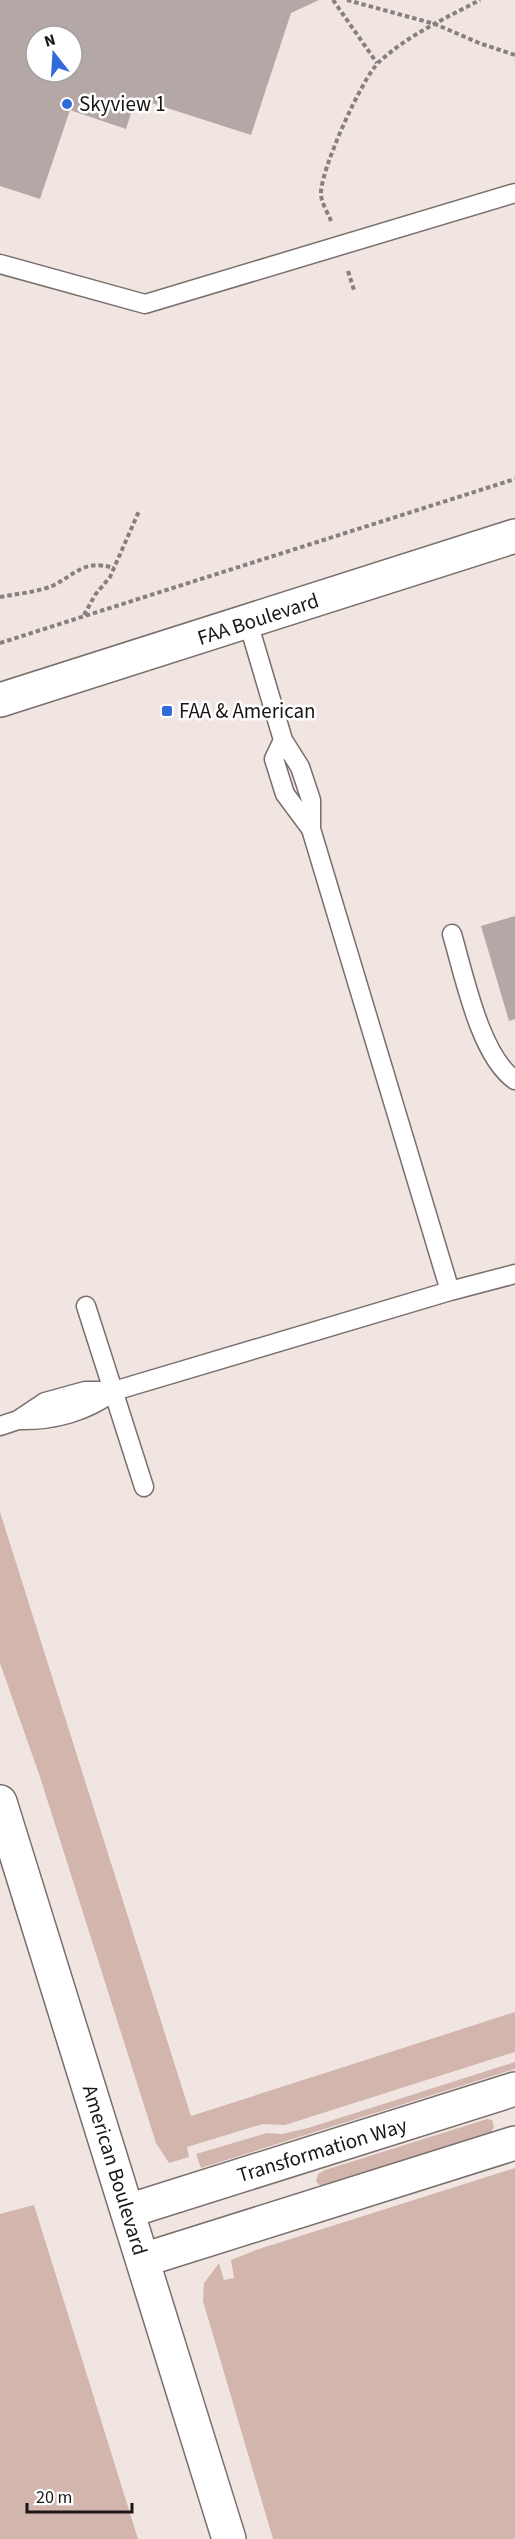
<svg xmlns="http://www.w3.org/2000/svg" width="515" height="2539" font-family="'Source Sans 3',sans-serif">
	<rect width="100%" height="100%" fill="#f1e5e2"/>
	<path fill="#d2b6ae" d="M0 1512 191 2116 515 2012V2052L285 2125 263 2124 187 2147 189 2157 169 2163 156 2143 40 1777 0 1663Z
		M515 2062V2069L201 2168 196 2154 267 2133 282 2134 308 2128Z
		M487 2119 492 2120 494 2127 490 2134 321 2187 316 2181 318 2174 325 2170Z
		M515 2168V2539H273L203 2301 204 2283 219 2263 224 2280 234 2278 231 2260 256 2250Z
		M34 2205 138 2539H0V2214Z"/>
	<path fill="#b3a8a5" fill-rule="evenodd" d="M0 0H319L291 13 251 135 136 98 126 129 70 110 40 199 0 186ZM36 36H72V72H36Z
		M515 916V1019L509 1021 481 926Z"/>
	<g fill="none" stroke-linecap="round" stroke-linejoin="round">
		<g stroke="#786e6b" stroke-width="21">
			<path id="service" d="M0 264 145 304 515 193
				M248 622 283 740 300 767 311 800V829L450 1291
				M283 740 274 759 285 794 311 829
				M452 934C464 975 480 1056 515 1080
				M86 1306 144 1487
				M18 1420C52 1421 87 1412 114 1391
				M0 1426 18 1420 45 1402 85 1391H114L450 1291 515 1274"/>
		</g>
		<g stroke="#786e6b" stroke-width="36">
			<path id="minor" d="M128 2211 515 2089
				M143 2260 515 2143"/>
		</g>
		<g stroke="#786e6b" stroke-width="36">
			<path id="tertiary" d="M0 700 515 536
				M0 1802 229 2539"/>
		</g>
		<path stroke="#88807e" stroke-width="4" stroke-dasharray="4.5 3" stroke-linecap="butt" d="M333 0 377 63
			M347 0 435 24 479 43 515 55
			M331 221C328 213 322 204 321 195 319 173 362 78 379 62 408 35 446 18 480 0
			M348 271 354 290
			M0 597C16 594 37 592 52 586 77 574 83 559 114 568
			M84 615 95 595 110 577 139 511
			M0 643 515 479"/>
		<use href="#service" stroke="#fff" stroke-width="18"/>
		<use href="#minor" stroke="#fff" stroke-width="33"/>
		<use href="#tertiary" stroke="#fff" stroke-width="33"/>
	</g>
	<g fill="#316bd9" stroke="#fff" stroke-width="2">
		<circle cx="67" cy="104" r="6"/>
		<rect x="161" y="705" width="12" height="12" rx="3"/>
	</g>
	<g text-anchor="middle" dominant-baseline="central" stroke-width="5" stroke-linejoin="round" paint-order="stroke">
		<g font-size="21" fill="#1a1615" stroke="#fff" text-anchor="start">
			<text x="79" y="104">Skyview 1</text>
			<text x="179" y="711">FAA &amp; American</text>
		</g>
		<g font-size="21" fill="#1a1615" stroke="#fff">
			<text transform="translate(258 619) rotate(-18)">FAA Boulevard</text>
			<text transform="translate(322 2150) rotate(-17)">Transformation Way</text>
			<text transform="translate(115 2170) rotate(73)">American Boulevard</text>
		</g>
	</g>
	<g transform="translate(54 54) rotate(343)"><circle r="28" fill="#ffffff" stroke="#a3a2a1" stroke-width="1.5"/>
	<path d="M0-4.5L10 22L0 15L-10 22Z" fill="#316bd9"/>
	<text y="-9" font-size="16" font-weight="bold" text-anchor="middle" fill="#1a1615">N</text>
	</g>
	<path d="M27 2503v9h105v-9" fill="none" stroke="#1a1615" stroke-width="3"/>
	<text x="36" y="2503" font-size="18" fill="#1a1615" stroke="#ffffff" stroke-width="4.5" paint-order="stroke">20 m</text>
</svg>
